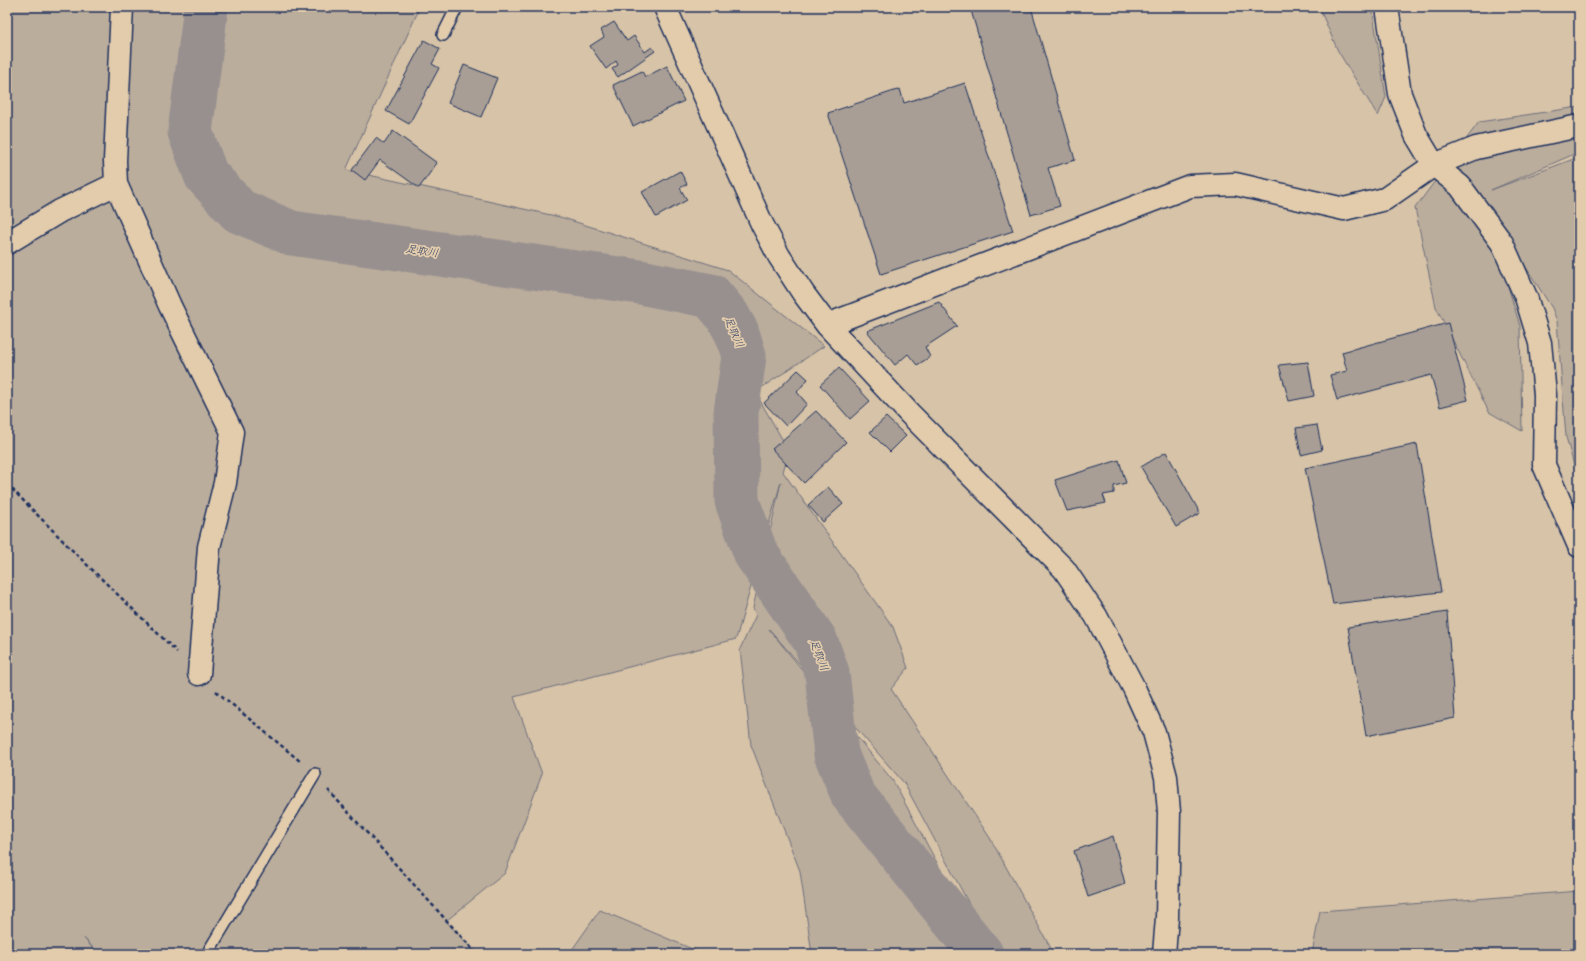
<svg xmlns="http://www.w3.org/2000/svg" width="1586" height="961" font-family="Pangolin,'Klee One',sans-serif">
	<rect width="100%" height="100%" fill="#d7c3a7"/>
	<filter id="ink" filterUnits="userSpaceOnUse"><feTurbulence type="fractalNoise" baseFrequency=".025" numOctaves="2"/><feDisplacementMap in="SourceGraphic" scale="8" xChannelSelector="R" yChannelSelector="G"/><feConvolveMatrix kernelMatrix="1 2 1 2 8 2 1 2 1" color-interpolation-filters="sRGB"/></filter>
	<g filter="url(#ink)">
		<path fill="#bbad9c" stroke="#6b6e7d" d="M7 7H420L346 170 560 217 728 270 824 346 755 392 789 451 783 472 893 627 908 668 891 689 990 838 1054 954H996L904 783 769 629 893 781 986 954H812L800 871 751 745 740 649 756 615 753 608 781 482 736 639 514 697 542 774 505 873 446 921 477 954H99L84 938 97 954H7Z
			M1319 7H1372L1386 97 1378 116 1338 51Z
			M1579 107V152L1491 190 1579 157V483L1566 437 1557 321 1552 308 1481 197 1520 326 1522 431 1489 412 1436 307 1415 208 1479 122Z
			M1579 891V954H1312L1320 911Z
			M600 910 704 954H569Z"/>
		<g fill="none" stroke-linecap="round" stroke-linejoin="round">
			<path stroke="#97908f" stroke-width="45" d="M206 7 190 132 206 175 239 211 291 233 640 282 711 296 727 315 737 333 744 356 736 413 737 501 756 554 815 640 827 673 836 754 853 795 981 954"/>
		</g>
		<path fill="#a89e95" stroke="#1b2f5e" d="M970 7H1031L1075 160 1048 168 1060 206 1031 215Z
			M614 22 627 41 634 36 645 52 652 47 655 51 618 77 612 69 618 65 616 61 606 69 590 46 604 37 601 30Z
			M424 40 440 49 432 64 439 68 409 124 386 111Z
			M464 65 497 78 481 117 448 103Z
			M667 66 684 101 633 126 613 85 642 71 645 77Z
			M965 83 1013 231 881 274 828 113 900 89 904 103Z
			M393 131 437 163 419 188 380 160 365 180 352 170 376 138 384 144Z
			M680 171 687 184 680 188 687 200 656 217 642 192Z
			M939 302 957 326 925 347 930 357 917 365 908 354 895 365 867 331Z
			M1448 323 1468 400 1440 407 1431 375 1337 400 1330 375 1347 371 1342 352Z
			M1308 362 1314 396 1289 401 1279 365Z
			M839 368 870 401 850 419 820 385Z
			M798 370 808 379 797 392 807 404 786 426 764 403Z
			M816 411 846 442 804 483 772 449Z
			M886 417 906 436 890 452 870 432Z
			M1317 425 1322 450 1301 455 1296 428Z
			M1417 444 1441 592 1333 604 1305 468Z
			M1166 452 1200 513 1176 527 1141 467Z
			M1119 460 1126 483 1114 486V493L1103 495 1106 503 1067 511 1055 480Z
			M828 487 843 504 823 522 808 505Z
			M1447 612 1455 718 1366 736 1348 627Z
			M1113 836 1125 884 1088 897 1074 851Z"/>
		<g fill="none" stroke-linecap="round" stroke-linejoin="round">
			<g stroke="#1b2f5e" stroke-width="14">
				<path id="service" d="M443 35 457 7
					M207 954 315 774"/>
			</g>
			<g stroke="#1b2f5e" stroke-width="25">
				<path id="minor" d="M665 7 762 224 779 256 803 293 827 325 910 414 1064 569 1096 616 1134 688 1154 732 1166 777 1169 812 1167 918 1164 954
					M1387 7 1400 94 1416 135 1434 165 1460 186 1502 243 1526 297 1540 343 1545 395 1544 465 1579 546
					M116 184 170 306 232 432 225 483 209 547 199 674
					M7 243 60 211 116 184 115 161 122 7
					M827 325 1190 186 1235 184 1344 209 1385 199 1434 165 1476 148 1579 126"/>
			</g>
			<path stroke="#1b2f5e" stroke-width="2.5" stroke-dasharray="4 3" stroke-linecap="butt" d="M7 484 78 556 177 652
				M216 691 301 762
				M328 790 477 954"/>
			<use href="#service" stroke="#e3ccac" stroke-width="11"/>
			<use href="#minor" stroke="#e3ccac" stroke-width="22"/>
		</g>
	</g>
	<g text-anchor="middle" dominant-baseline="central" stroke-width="3.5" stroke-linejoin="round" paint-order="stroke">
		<g font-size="11" font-style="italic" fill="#2e3e65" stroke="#e3ccac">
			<text transform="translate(422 251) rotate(8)">足取川</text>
			<text transform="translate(734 332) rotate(66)">足取川</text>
			<text transform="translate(819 655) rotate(68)">足取川</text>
		</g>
	</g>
	<rect width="1586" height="961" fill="none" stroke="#e3ccac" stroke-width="24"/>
	<rect x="12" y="12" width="1562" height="937" fill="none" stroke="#1b2f5e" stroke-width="1.5" filter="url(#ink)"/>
</svg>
